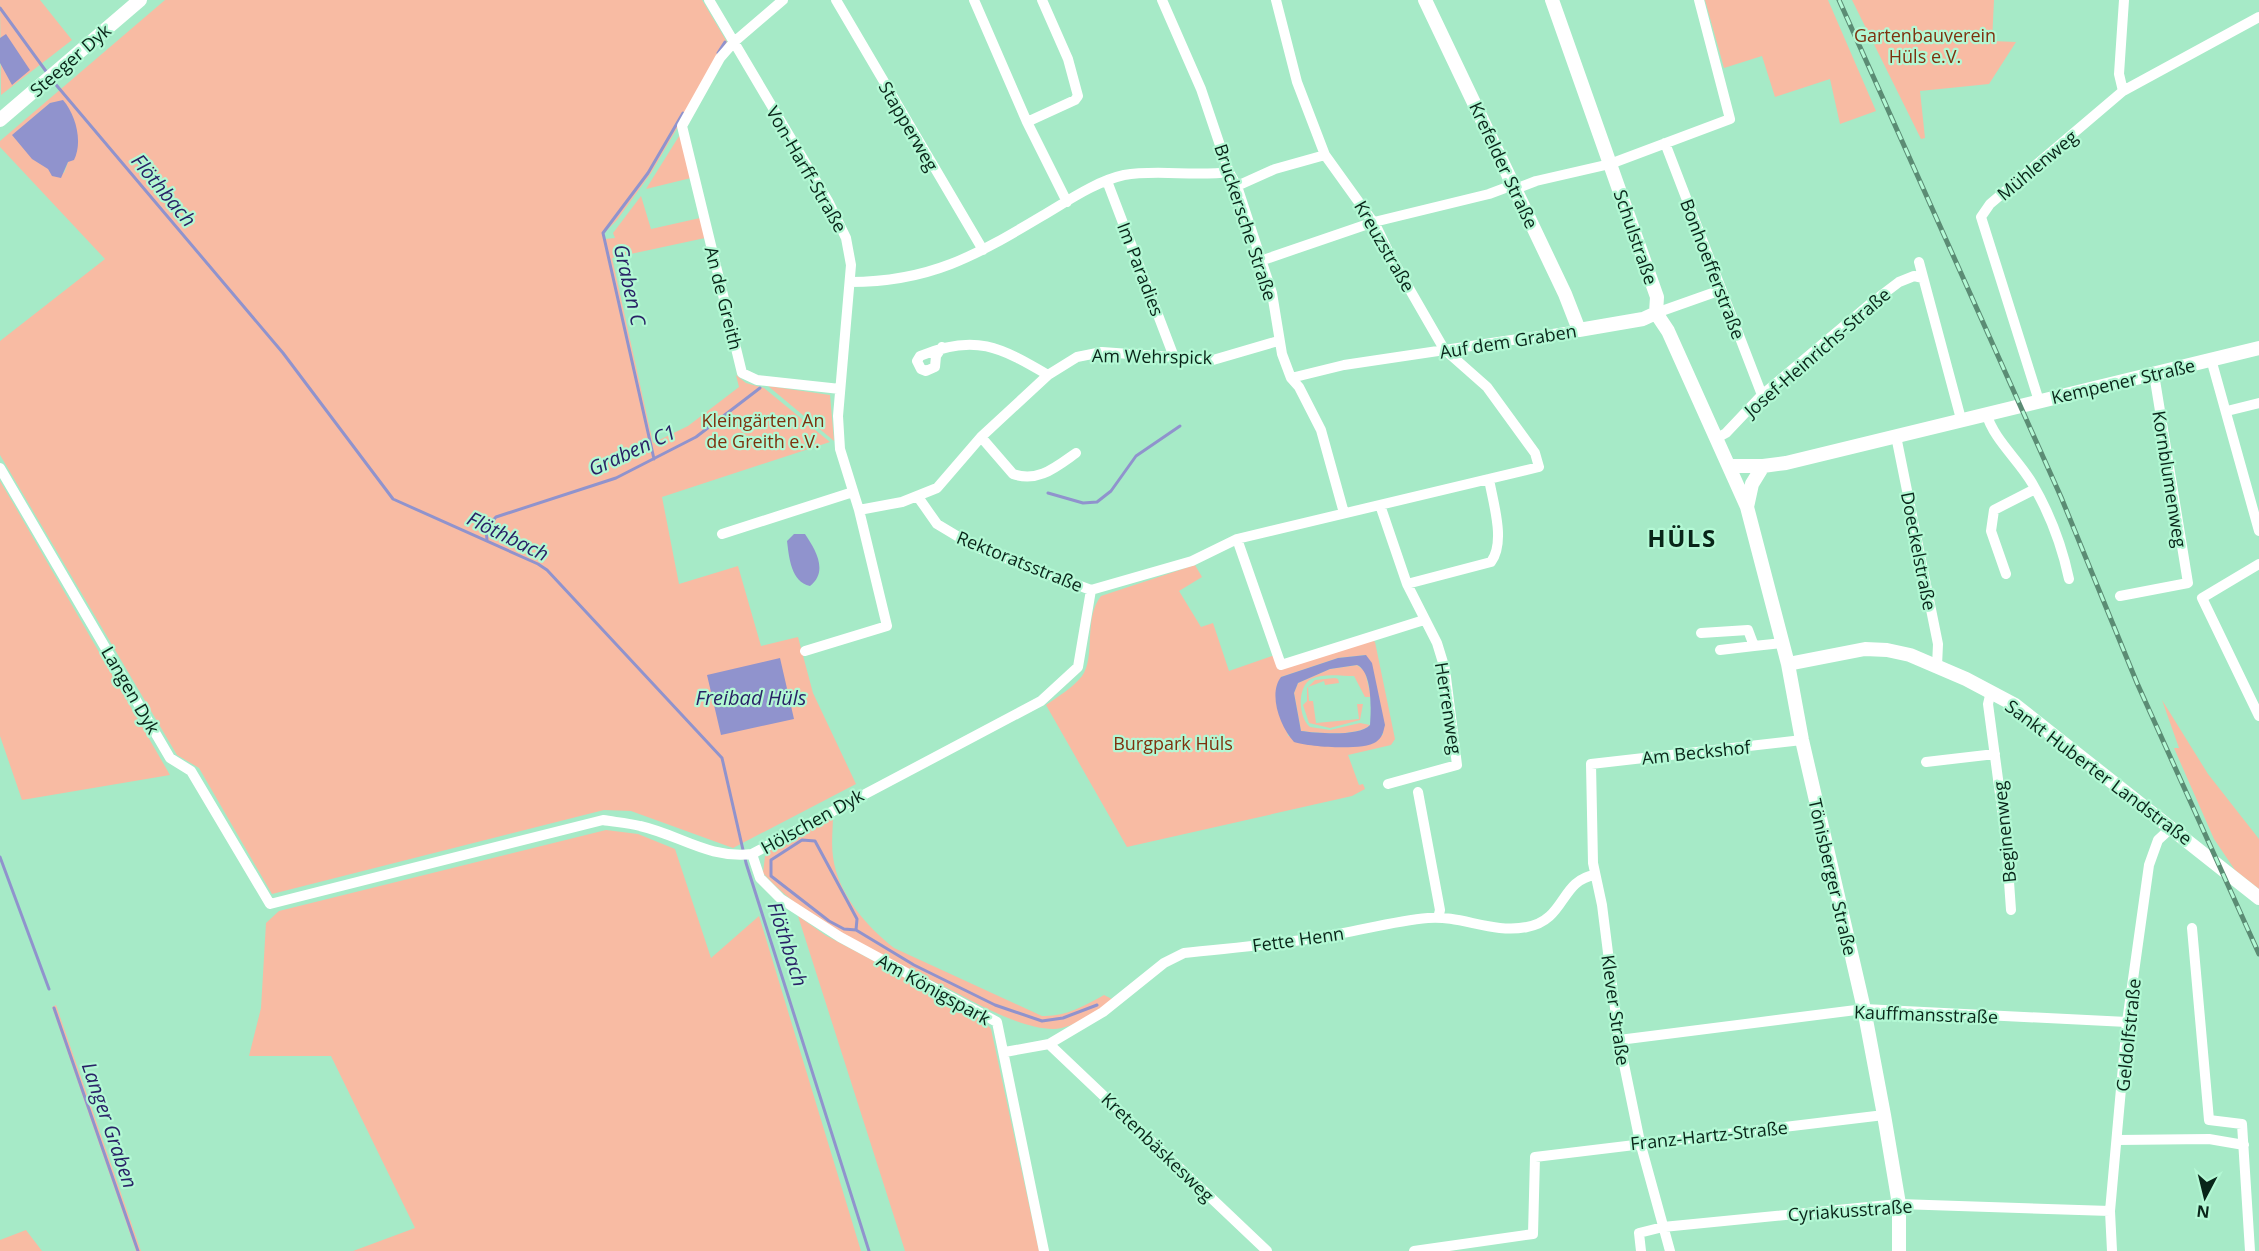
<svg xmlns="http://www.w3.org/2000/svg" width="2259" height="1251" font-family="'Open Sans',sans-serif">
	<rect width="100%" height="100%" fill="#a6eac7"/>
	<path fill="#f8bba3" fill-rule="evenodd" d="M0 0H40L72 40 1 95Z
		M165 0H702L727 42 651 173 617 220 604 233 605 239 615 238 613 233 641 196 651 229 700 218 705 238 612 258 653 443 688 426 739 387 736 375 746 383 764 388 830 442 662 497 679 584 738 566 761 646 798 637 813 693 856 784 733 848 631 811 604 810 272 894 199 768 177 755 0 455V341L105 259 0 147V141ZM61 102 68 162 64 173C37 166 30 156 13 135L50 103Z
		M1705 0H1828L1876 111 1840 124 1830 79 1775 97 1762 56 1724 68Z
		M1852 0H1994L1992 41 2016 42 1989 84 1920 91 1925 138 1921 139Z
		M681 133 691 178 646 189Z
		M768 386 830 395 834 441Z
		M0 481 13 503 170 775 22 800 0 736Z
		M1195 565 1202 577 1179 591 1201 627 1213 623 1229 671 1275 655 1279 670 1372 640 1375 642 1395 739 1391 745 1348 755 1359 785 1363 784 1365 789 1352 796 1127 847 1046 705C1057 697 1074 687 1082 676 1096 657 1083 619 1101 596ZM1366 655 1383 735 1288 736 1281 677 1338 658Z
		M1357 665 1365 671 1371 697H1365L1354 676C1341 676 1323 673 1311 679 1297 687 1298 717 1310 727L1330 730 1360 723 1370 725C1358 737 1317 733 1301 731L1294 693 1298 683 1330 669Z
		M1335 678 1338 679 1339 683 1325 685 1324 681 1308 687 1309 701H1313L1316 723 1359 719 1357 704H1363L1360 720 1330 728 1309 723 1303 705 1307 701V688L1315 680Z
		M2162 700 2208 774 2259 839V889L2235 870 2214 839 2174 748H2179Z
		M833 814C833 828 831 843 833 857 838 894 866 926 894 948L1042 1016C1065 1017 1084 1006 1104 995L1114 1000C1097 1010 1073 1029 1053 1029 1021 1029 976 1003 947 988 885 957 811 926 763 873L765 856 774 847Z
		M606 830 638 834 675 849 711 958 759 916 861 1251H353L415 1228 331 1056H249L261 1008 266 923 279 911Z
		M798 916 825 935 982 1019 991 1029 1039 1251H905Z
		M56 1005 141 1251H136L52 1007Z
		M26 1230 42 1251H0V1240Z"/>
	<path fill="#9093cd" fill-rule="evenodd" d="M6 34 30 70 12 85 0 63V38Z
		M63 100C76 115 83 142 74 160L68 162 61 178 52 176 48 169 32 159 12 135 50 103Z
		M794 534H805C815 549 829 571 810 586 791 582 789 557 787 541Z
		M1366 655 1372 663 1385 725C1383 732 1383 737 1376 742 1363 751 1309 747 1294 742 1280 727 1268 694 1281 677L1338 658ZM1357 665C1373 672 1371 711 1370 725 1359 737 1317 733 1301 731L1294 693 1298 683 1330 669Z
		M780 658 794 719 721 735 707 675Z"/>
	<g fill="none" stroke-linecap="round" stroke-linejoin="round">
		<path stroke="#9093cd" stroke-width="3" d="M0 8 48 74
			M718 53 725 42
			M52 80 283 353 393 499 538 564 547 570 722 758 746 863 869 1251
			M654 459 603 233 648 173 683 113
			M1048 493 1083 503 1097 502 1111 491 1136 456 1180 426
			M487 540 486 528 496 517 616 478 696 437 760 388
			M0 857 49 989
			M856 930 857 919 815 841 802 840 771 860V876L829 921 844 929 856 930 914 965 995 1005 1042 1021 1063 1018 1097 1005
			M54 1008 138 1251"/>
		<path stroke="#fff" stroke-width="10" d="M709 0 828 201 846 238 851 265 838 416 840 449 859 510 887 626 805 651
			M783 0 734 42 720 58 682 126 742 373 757 380 840 389
			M836 0 983 250
			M974 0 1027 122 1067 202
			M1162 0 1201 89 1229 172 1237 186 1272 293 1282 354 1291 378 1299 387 1321 430 1344 513
			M2123 91 2119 74 2124 0
			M1027 122 1075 100 1078 96 1068 59 1042 0
			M1665 143 1762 395
			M1107 181 1174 357
			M1237 186 1275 169 1325 155
			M1515 189 1536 181 1610 164 1730 119 1699 0
			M1263 260 1374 222 1489 194 1513 185
			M1919 262 1961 419
			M850 282C930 282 975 256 1042 216 1066 202 1096 181 1124 175 1158 169 1194 177 1229 172
			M1656 313 1721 290
			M942 347 936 356 935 367 926 371 921 369 917 361 920 356C975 333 1000 347 1048 375
			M2211 359 2259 531
			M1291 378 1344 365 1579 330
			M2039 401 1981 217 1990 204 2123 91 2259 17
			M2227 411 2259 403
			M1986 413C1994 440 2018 459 2032 483 2049 512 2062 546 2069 579
			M1896 436 1938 644 1937 666
			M981 437 1013 474C1038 483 1056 467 1076 453
			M1717 438 1726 433 1762 395 1870 304 1899 282 1914 276 1923 278
			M0 468 170 758 191 771 270 904 603 820C615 822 628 823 640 826 680 835 708 859 752 854L1041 701 1078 667 1091 590
			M918 497 937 524 957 536 981 549 1091 590 1192 561 1237 539 1539 467 1535 453 1487 387 1444 349 1391 257 1376 226 1325 155 1297 82 1276 0
			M1380 505 1407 584 1437 643 1445 669 1457 765 1388 784
			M859 510 902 502 937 488 981 437 1048 375 1077 357 1102 352 1213 360 1278 341
			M722 534 853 492
			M1237 539 1281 665 1424 620
			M2259 564 2202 598 2259 716
			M2006 574 1991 531 1994 510 2035 489
			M1407 584 1491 562C1506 542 1493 503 1489 479
			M2120 596 2188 583 2154 374
			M1701 633 1748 630 1754 646 1782 643
			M1720 650 1754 646
			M1991 691 1988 704 2006 839 2011 910
			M1926 762 1995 754
			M1418 792 1440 910 1438 918
			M752 854 760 878 781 899 840 937 997 1022 1044 1251
			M2192 928 2209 1120 2242 1124 2250 1251
			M1619 1040 1864 1009 2127 1022
			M1049 1044 1267 1251
			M1005 1052 1049 1044 1103 1012 1164 963 1184 953C1229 948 1275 945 1320 937 1356 932 1392 921 1428 918 1461 915 1493 934 1527 927 1566 920 1560 880 1595 875
			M2118 1140 2209 1139 2244 1145
			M1414 1251 1533 1234 1535 1157 1884 1115
			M1641 1251 1639 1233 1663 1227 1899 1204 2110 1211
			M1670 1251 1640 1142 1619 1040 1602 905 1593 863 1591 764 1802 740
			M2112 1251 2110 1211 2127 1022 2149 865 2158 840 2172 827"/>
		<path stroke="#fff" stroke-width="14" d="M1425 0 1565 294 1579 330 1643 319 1656 313
			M1552 0 1657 297 1656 313
			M0 120 140 0
			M1656 313 1668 331 1747 507 1788 664 1802 740 1864 1009 1884 1115 1899 1204V1251
			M1730 466H1763L1786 463 2259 348
			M1747 507 1752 484 1763 466
			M1788 664 1865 649 1887 650 1910 655 1966 679 2015 705 2259 898"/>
		<g stroke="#5b8c74" stroke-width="5">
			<path id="rail" d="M1839 0 2061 497 2137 683 2259 954"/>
		</g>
		<use href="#rail" stroke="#b3f8d4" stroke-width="3" stroke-dasharray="9" stroke-linecap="butt"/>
	</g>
	<g text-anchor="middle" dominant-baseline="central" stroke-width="4.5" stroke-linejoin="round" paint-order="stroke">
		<g font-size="18" fill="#7e310e" stroke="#b3f8d4">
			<text x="1925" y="35">Gartenbauverein<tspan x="1925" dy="21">Hüls e.V.</tspan></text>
			<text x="763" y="420">Kleingärten An<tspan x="763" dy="21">de Greith e.V.</tspan></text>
			<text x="1173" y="743">Burgpark Hüls</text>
		</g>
		<g font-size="18" fill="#092519" stroke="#b3f8d4">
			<text transform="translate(70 60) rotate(-41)">Steeger Dyk</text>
			<text transform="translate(909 126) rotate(60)">Stapperweg</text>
			<text transform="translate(1504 165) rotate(65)">Krefelder Straße</text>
			<text transform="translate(2037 165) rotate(-40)">Mühlenweg</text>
			<text transform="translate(807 169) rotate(60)">Von-Harff-Straße</text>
			<text transform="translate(1246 222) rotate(72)">Bruckersche Straße</text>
			<text transform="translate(1636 237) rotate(71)">Schulstraße</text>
			<text transform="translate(1385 246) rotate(60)">Kreuzstraße</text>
			<text transform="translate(1141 269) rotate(69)">Im Paradies</text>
			<text transform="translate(1713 269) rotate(69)">Bonhoefferstraße</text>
			<text transform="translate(724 298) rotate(76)">An de Greith</text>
			<text transform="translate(1508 341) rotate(-9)">Auf dem Graben</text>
			<text transform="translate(1817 352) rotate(-41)">Josef-Heinrichs-Straße</text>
			<text transform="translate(1152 356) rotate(1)">Am Wehrspick</text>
			<text transform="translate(2123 381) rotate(-13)">Kempener Straße</text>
			<text transform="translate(2170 479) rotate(81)">Kornblumenweg</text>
			<text transform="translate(1919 551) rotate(79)">Doeckelstraße</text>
			<text transform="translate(1020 561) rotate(22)">Rektoratsstraße</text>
			<text transform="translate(131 690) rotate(60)">Langen Dyk</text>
			<text transform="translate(1449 708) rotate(81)">Herrenweg</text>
			<text transform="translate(1696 752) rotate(-6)">Am Beckshof</text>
			<text transform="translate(2099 772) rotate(37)">Sankt Huberter Landstraße</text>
			<text transform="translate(812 821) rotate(-29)">Hölschen Dyk</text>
			<text transform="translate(2004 832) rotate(-96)">Beginenweg</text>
			<text transform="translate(1833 877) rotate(77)">Tönisberger Straße</text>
			<text transform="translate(1298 939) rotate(-8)">Fette Henn</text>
			<text transform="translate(934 989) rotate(29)">Am Königspark</text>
			<text transform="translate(1616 1010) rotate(82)">Klever Straße</text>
			<text transform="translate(1926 1014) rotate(2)">Kauffmansstraße</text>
			<text transform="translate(2128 1035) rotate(-84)">Geldolfstraße</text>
			<text transform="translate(1709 1135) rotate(-6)">Franz-Hartz-Straße</text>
			<text transform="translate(1158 1147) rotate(44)">Kretenbäskesweg</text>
			<text transform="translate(1850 1210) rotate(-4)">Cyriakusstraße</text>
		</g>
		<g font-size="20" font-style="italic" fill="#292266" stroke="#b3f8d4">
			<text transform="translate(164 190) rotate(50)">Flöthbach</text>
			<text transform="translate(630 285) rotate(77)">Graben C</text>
			<text transform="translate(632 450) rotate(-25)">Graben C1</text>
			<text transform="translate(508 536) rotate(26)">Flöthbach</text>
			<text x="751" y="697">Freibad Hüls</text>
			<text transform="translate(788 944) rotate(72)">Flöthbach</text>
			<text transform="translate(110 1125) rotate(71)">Langer Graben</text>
		</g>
		<g font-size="24" font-weight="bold" letter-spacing="1.5" fill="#092519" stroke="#b3f8d4">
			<text x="1682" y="537">HÜLS</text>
		</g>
	</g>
	<g transform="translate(2205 1197) rotate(187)" stroke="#b3f8d4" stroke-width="4.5" paint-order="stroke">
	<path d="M0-4.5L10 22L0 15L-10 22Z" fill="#092519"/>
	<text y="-9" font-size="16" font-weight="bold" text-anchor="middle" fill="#092519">N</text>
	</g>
</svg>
